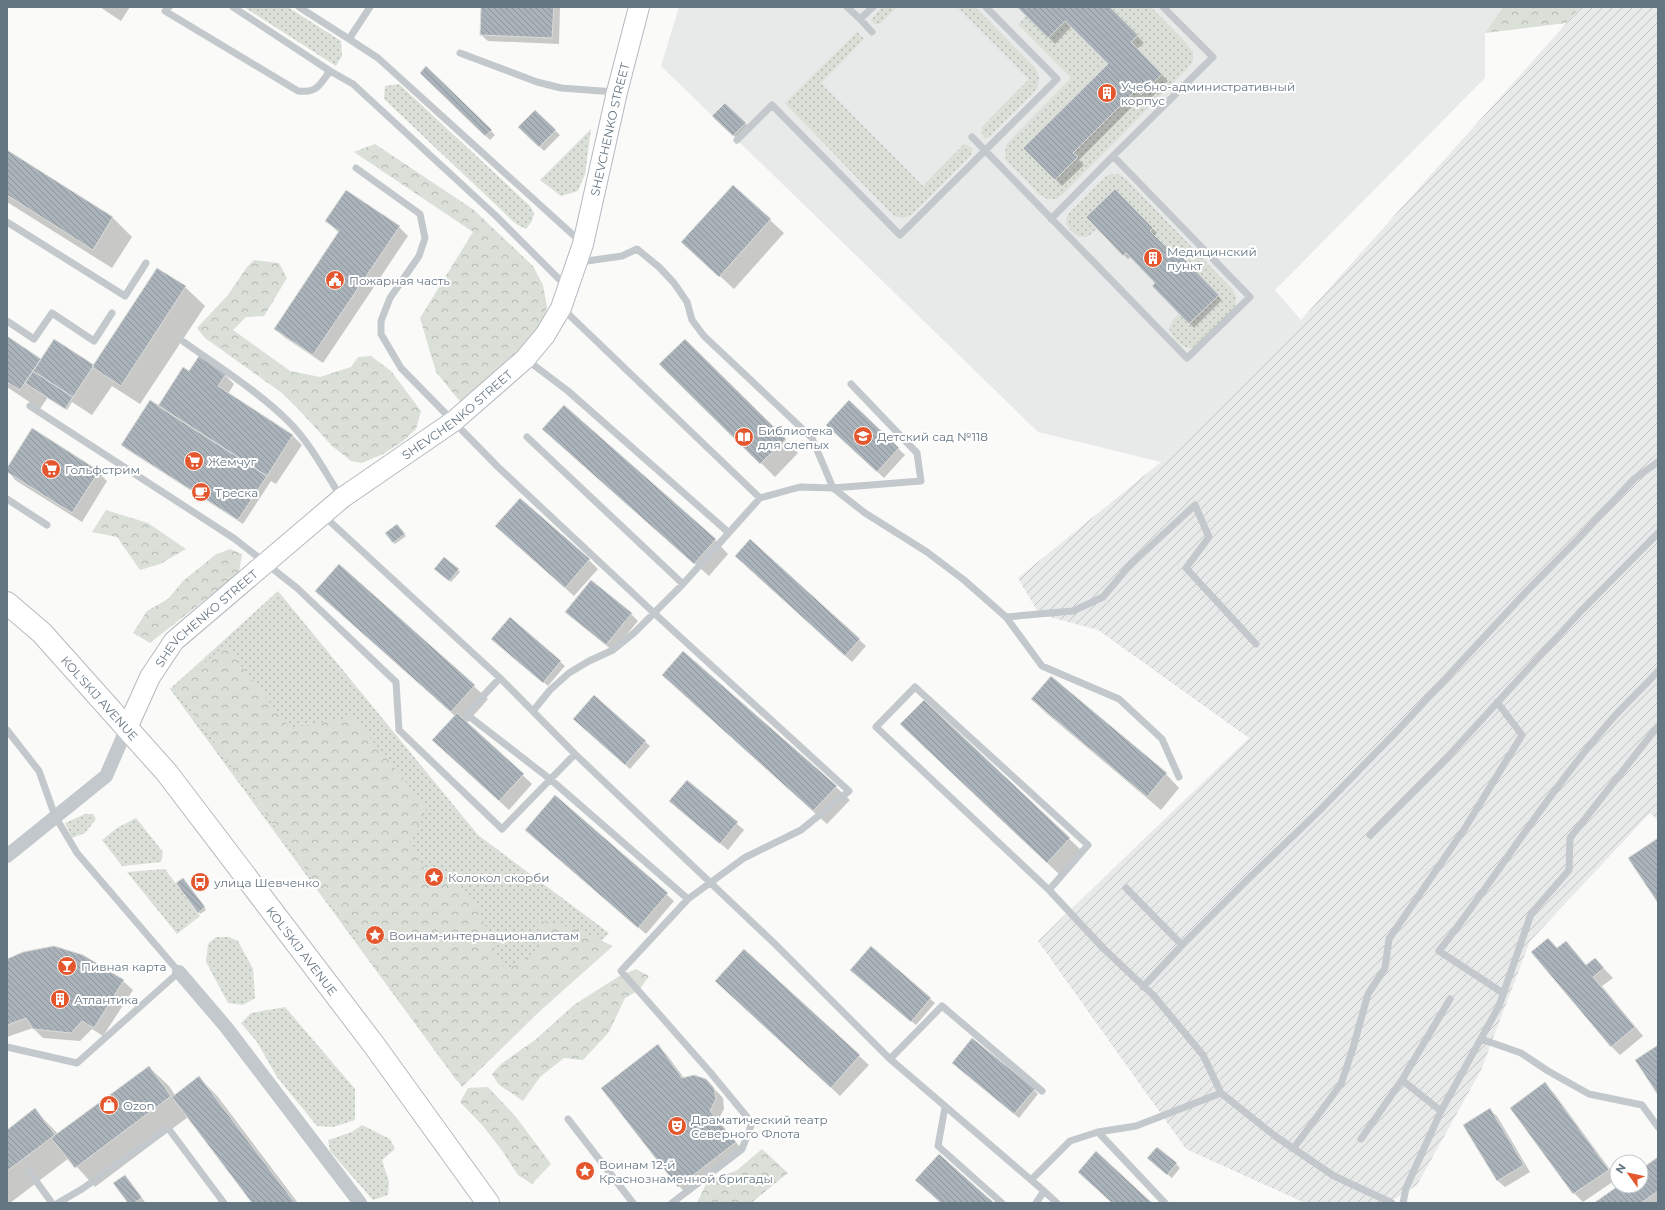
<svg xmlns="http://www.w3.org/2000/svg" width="1665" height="1210" font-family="Montserrat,sans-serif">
	<defs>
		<pattern id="industrial-furrows" width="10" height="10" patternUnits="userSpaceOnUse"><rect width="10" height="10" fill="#e8e9e9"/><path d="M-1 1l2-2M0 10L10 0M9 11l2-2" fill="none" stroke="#c0c1c2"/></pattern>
		<pattern id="green-dots" width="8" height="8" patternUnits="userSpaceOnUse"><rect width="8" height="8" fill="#dadfd7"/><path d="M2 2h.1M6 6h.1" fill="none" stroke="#b4b9b4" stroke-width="1.8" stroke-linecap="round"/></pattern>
		<pattern id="forest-crowns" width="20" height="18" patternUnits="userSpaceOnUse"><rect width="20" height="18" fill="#dadfd7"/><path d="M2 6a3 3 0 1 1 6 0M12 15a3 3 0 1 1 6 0" fill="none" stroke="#b4b9b4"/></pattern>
		<pattern id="building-back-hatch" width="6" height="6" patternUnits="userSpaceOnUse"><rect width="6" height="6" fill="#aab3b9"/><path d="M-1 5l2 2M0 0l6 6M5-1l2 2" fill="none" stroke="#8e969c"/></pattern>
	</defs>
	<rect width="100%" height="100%" fill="#fafaf8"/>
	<path fill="#e8e9e9" d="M679 7H1503L1485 33V78L1275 290 1301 320 1161 462 1038 432 661 66Z"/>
	<path fill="url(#industrial-furrows)" d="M1581 7H1658V821L1650 813 1530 941 1481 1070 1417 1185 1388 1203H1305L1186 1149 1038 941 1249 738 1098 630 1039 614 1018 578 1161 462 1301 320Z"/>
	<path fill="url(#green-dots)" d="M244 7H288L341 41 342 56 336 66Z
		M882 7H897L880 24H874L871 20Z
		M957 7H975L1035 68C1040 76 1040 81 1036 90L989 137 985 138 981 132 982 127 1029 79Z
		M1110 7H1151L1186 43 1193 52V61L1186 70 1064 193 1057 199H1047L1039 194 1006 160 1005 152 1007 144 1015 135 1071 78 1018 24 1026 16 1065 21 1108 64 1023 148 1055 180 1078 157 1073 153 1136 90 1141 95 1162 74 1131 42 1138 35Z
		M857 32 864 39 821 83 923 186 964 144 972 148V152L969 157 911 215 903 218 894 216 785 103Z
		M399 84 530 206 534 213 532 221 526 229 516 224 384 99 385 86Z
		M591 129 585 174 578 191 561 196 540 180Z
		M1112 174H1118L1126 179 1233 290 1236 297 1235 308 1192 348C1182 349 1173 338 1169 329L1173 320 1179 314 1190 324 1219 295 1181 256 1178 259 1150 231 1153 228 1115 189 1086 217 1096 229C1093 232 1090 236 1086 237 1080 239 1070 231 1067 226 1065 221 1067 217 1069 213L1106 176Z
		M278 591 478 835 609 933 457 1081 170 689Z
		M85 814H93L96 819 85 833 72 838 65 823Z
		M136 818 163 852 161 862 122 866 102 840 117 828Z
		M165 869 200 916 177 934 127 872Z
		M216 937H229L238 941 253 969 255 998 243 1005 228 1003 206 962 208 944Z
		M285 1007 355 1089V1120L333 1127 317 1126 277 1077 257 1042 241 1023 251 1013Z
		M362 1125 390 1139 395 1149 382 1160 389 1182 388 1195 373 1200 330 1151 328 1140 352 1132Z"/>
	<path fill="url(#forest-crowns)" d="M1503 7H1581L1566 23 1485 33Z
		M375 144 474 210 533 266 543 285 547 307 542 328 526 348 462 404 436 372 420 318 473 232 354 152Z
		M254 260 279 263 287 278 264 316 246 317 233 330 290 371 320 377 351 367 358 357 371 356 391 371 421 411 416 429 402 442 383 454 362 463 351 461 332 446 302 413 282 393 205 338 197 328 228 295 247 267Z
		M106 510 148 523 186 549 160 564 140 570 117 537 92 532Z
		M230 549 242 554 239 573 150 643 133 633 147 611 168 599 183 581 215 555Z
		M225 645 290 728 353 717 427 808 410 842 434 886 453 876 475 901 504 970 540 952 538 920 573 928 613 946 540 1011 462 1087 176 689Z
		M636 969 649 976 639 990 625 998 609 1032 583 1060 564 1058 540 1077 523 1101 498 1084 492 1074 501 1064 535 1040 575 1004 621 975Z
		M488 1087 516 1117 551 1164 532 1184 518 1175 503 1152 483 1126 460 1102 468 1088Z
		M762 1149 788 1173 751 1203H697L708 1180 736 1171Z"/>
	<path fill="#0003" d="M100 7H130L121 21Z
		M482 7H560L559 44 488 41 481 35Z
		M1019 7H1109L1144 43 1137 49 1168 81 1148 101 1143 96 1079 160 1084 165 1062 186 1025 148 1109 64 1072 26 1055 44Z
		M426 67 495 135 490 140 421 73Z
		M725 104 747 125 736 137 713 116Z
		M535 111 560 135 544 151 520 127Z
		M7 151 113 218 132 237 112 268 7 202Z
		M733 186 784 233 734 289 683 242Z
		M1115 190 1157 233 1154 236 1178 260 1181 257 1222 300 1194 328 1153 286 1156 283 1131 257 1128 259 1087 218Z
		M326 221 399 227 408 236 323 363 284 337 275 328 339 233Z
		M185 287 205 306 140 404 112 386 92 415 72 402 67 410 48 397 40 409 7 387V337L41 360 94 366Z
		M685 340 798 453 775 477 661 364Z
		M189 373 225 375 234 384 228 394 293 436 302 445 276 484 271 481 243 524 126 449 122 445 163 410Z
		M849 402 905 455 884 478 834 431Z
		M557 442 715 540 728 554 709 576Z
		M7 469 98 472 107 481 82 522 15 480Z
		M399 527 406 536 395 544 394 543Z
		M506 535 589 560 598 569 574 596Z
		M750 540 866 646 852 662 743 563Z
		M339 565 488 699 467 723 532 784 509 810 433 740 455 716 330 604Z
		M458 570 460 572 451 582 437 571Z
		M631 614 638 621 613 651 573 618Z
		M510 619 565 666 548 686 497 643Z
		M683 653 836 787 850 800 827 824 663 675Z
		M594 697 650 746 630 769 579 723Z
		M1032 699 1166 774 1179 788 1161 810 1046 713Z
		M924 701 1083 852 1061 876 915 738Z
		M687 781 744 830 728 850 677 808Z
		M555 797 674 901 646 934 533 837Z
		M184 881 206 910 200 914 199 912Z
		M1548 939 1558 949 1587 966 1595 959 1613 978 1602 986 1643 1036 1620 1055 1611 1046Z
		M871 948 935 1003 916 1025 856 974Z
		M744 950 869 1065 840 1096 716 981Z
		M7 960 123 981 133 990 103 1036 92 1029 80 1041 43 1038 33 1028 7 1037Z
		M658 1046 667 1055 684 1078 706 1080 723 1098 724 1109 718 1120 744 1152 688 1195 679 1186Z
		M149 1067 169 1086 175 1095 199 1077 218 1097 298 1203H253L188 1117 95 1187 69 1158 10 1203H7V1131L35 1110 58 1134Z
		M957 1067 1034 1090 1038 1094 1019 1118Z
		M1545 1084 1554 1093 1617 1179 1583 1202 1574 1193Z
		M1490 1110 1497 1116 1530 1172 1505 1187 1498 1181 1464 1125Z
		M1658 1158V1202L1596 1203 1619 1186H1641V1170Z
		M1153 1163 1176 1164 1180 1168 1172 1178Z
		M125 1176 129 1181 145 1202 129 1203Z"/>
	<path fill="url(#building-back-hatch)" stroke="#dcdcda" d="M481 7H554L552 38 480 35Z
		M1017 7H1110L1138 35 1131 42 1162 74 1141 95 1136 90 1073 153 1078 157 1055 180 1023 148 1108 64 1065 21 1048 38Z
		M426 66 492 130 485 136 420 73Z
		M725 103 746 123 733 136 712 116Z
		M535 110 556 130 539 147 518 127Z
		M7 150 113 217 93 250 7 195Z
		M733 185 771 219 719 277 681 242Z
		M1115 189 1153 228 1150 231 1178 259 1181 256 1219 295 1189 324 1152 286 1155 283 1126 253 1123 256 1086 217Z
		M346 190 400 226 313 355 274 329 339 231 325 221Z
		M157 268 186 286 121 386 92 367Z
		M7 336 41 359 20 390 7 382Z
		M54 339 94 365 73 397 33 371Z
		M685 339 786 439 760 464 659 364Z
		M199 356 226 374 218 386 293 435 267 476 158 406 183 367 189 371Z
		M33 371 73 397 65 409 25 383Z
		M150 400 267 476 238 520 121 445Z
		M849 400 899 448 877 472 826 425Z
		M564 405 716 539 694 564 542 429Z
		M32 428 99 471 72 513 7 472V468Z
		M520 498 590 559 565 588 495 526Z
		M397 524 405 534 393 543 385 533Z
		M750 539 860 639 845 656 735 556Z
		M444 557 459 569 449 581 434 569Z
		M339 564 475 685 451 712 315 591Z
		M591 580 632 613 606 645 565 612Z
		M510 617 561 661 543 683 491 639Z
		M683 651 837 786 813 811 662 675Z
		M1051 676 1167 773 1147 797 1031 699Z
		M594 695 646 741 625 765 573 719Z
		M924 700 1070 838 1047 863 900 724Z
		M457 713 524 774 499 801 432 740Z
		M687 780 738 822 720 844 669 801Z
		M555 795 668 893 638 928 525 830Z
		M1658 838V903L1628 858Z
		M183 878 205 907 198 913 176 883Z
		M1548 938 1557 948 1566 941 1586 965 1595 958 1604 968 1593 977 1635 1027 1611 1047 1531 952Z
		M54 946 83 955 124 980 94 1028 82 1021 71 1033 33 1029 26 1018 7 1025V959L23 952Z
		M871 946 931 998 911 1022 850 970Z
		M744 949 860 1055 831 1088 715 981Z
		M972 1038 1035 1089 1014 1114 952 1063Z
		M658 1044 682 1078 694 1075 706 1079 714 1088 716 1099 710 1111 736 1142 678 1187 601 1088Z
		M1658 1045V1095L1635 1060Z
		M149 1066 171 1096 75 1168 51 1138Z
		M199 1076 295 1203H252L172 1097Z
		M1545 1082 1609 1170 1573 1194 1510 1108Z
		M35 1108 55 1135 7 1171V1130Z
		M1490 1108 1524 1165 1497 1181 1463 1125Z
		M1157 1147 1177 1163 1167 1175 1147 1158Z
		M1096 1151 1152 1203H1112L1078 1172Z
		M939 1154 994 1203H941L915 1180Z
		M1658 1157V1191L1641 1203H1594L1618 1186H1641V1169Z
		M125 1175 142 1198 134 1203H128L113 1183Z"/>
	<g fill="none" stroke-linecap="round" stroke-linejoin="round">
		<g stroke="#b3babf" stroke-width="22">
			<g id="secondary">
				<path id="s1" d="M127 728 150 677 174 641 342 498 454 421 525 359 545 335 561 308 583 244 617 92 639 7"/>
			</g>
		</g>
		<g stroke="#b5babe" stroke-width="24">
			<g id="primary">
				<path id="s2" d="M7 603 42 633 167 773 374 1045 488 1203"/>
			</g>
		</g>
		<path stroke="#c3c8cc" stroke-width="7" d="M169 7 165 11 298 91C318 93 319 85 330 71L353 84 496 216 567 287
			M233 7 330 71
			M299 7 349 39
			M370 7 349 39 378 58 582 243
			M847 7 860 19 873 7
			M860 19 872 32
			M460 53 537 82 561 88 615 92
			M972 137 1187 358 1250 297 1113 156 1051 219
			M737 140 772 105 900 235 1057 79 986 7
			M1113 156 1213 57 1163 7
			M356 168 420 214 425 238 419 256 390 298 381 321V334L401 368 498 467 654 613 849 791 801 830 744 858 688 899 621 971 710 1072 752 1123 742 1149 672 1203
			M7 222 125 296 146 263
			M580 262 622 256 637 249 659 267 674 283 687 302 692 320 704 336 812 438 833 488 921 481 917 453 851 384
			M563 309 760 498
			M7 321 34 339 52 313 94 341 112 313
			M184 342C219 367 259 392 289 422 310 443 325 472 341 497
			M527 360 568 391 728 532
			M30 406 235 539 297 588 396 682 399 730 502 829 575 754
			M527 437 683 584
			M7 499 47 525
			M324 516 500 678 575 754 775 944 890 1059 1044 1191
			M1006 617 1073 611 1103 597 1129 566 1195 505 1209 537 1186 568 1256 644
			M500 678 466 714 550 779 688 899
			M533 711 550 690 569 673 589 661 613 650 634 633 683 584 760 498 800 487 833 488 865 513 927 552 964 580 1006 617 1042 666 1119 699 1162 739 1179 777
			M7 730 39 771 55 816 77 853 179 972 77 1063 7 1047
			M1370 835 1442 763 1581 611 1658 533
			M1126 888 1182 945 1143 987
			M1049 890 1088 845 915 687 876 727 1049 890 1104 949 1154 996 1203 1055 1221 1093
			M1182 945 1245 882 1318 812 1399 729 1525 593 1578 539 1634 479 1658 462
			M1503 993 1439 951C1498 875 1548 792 1612 719 1626 703 1643 688 1658 671
			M1481 1039 1521 1053 1548 1071 1589 1094 1642 1105 1658 1127
			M890 1059 942 1006 1042 1091
			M1402 1080 1450 999
			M945 1107 938 1146 1002 1203
			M568 1119 633 1203
			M1098 1132 1136 1126 1221 1093 1275 1136 1334 1176 1392 1203
			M1361 1139 1402 1080 1441 1111
			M1293 1149 1341 1084 1353 1048 1368 994 1385 968 1389 939 1465 828 1522 735 1497 702
			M28 1170 52 1203
			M1031 1180 1070 1141 1098 1132 1165 1203
			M58 1203 82 1189 168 1128 224 1203
			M1036 1203 1044 1191 1057 1203
			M1403 1203 1406 1188 1441 1111 1499 1006 1531 914 1569 870 1570 838 1658 726"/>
		<path stroke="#c3c8cc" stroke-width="14" d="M7 856 106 776 127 728
			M179 972 226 1027 360 1203"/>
		<use href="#secondary" stroke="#fff" stroke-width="20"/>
		<use href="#primary" stroke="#fff" stroke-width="22"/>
	</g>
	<defs>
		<g id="building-disc" transform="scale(1)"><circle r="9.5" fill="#e4572e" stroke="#fff"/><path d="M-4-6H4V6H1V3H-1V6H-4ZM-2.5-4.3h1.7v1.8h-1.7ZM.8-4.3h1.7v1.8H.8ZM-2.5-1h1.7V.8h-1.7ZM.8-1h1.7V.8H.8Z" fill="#fff"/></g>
		<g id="civic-disc" transform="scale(1)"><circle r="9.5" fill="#e4572e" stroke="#fff"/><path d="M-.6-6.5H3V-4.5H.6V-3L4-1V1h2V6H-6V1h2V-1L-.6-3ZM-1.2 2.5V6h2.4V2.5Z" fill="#fff"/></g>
		<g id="school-disc" transform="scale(1)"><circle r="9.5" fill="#e4572e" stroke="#fff"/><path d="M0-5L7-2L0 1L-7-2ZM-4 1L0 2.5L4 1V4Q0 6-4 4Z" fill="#fff"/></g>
		<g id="library-disc" transform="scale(1)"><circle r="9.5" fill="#e4572e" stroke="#fff"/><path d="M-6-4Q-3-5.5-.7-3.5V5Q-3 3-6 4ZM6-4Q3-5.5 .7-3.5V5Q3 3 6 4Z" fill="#fff"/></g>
		<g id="supermarket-disc" transform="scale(1)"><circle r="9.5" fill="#e4572e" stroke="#fff"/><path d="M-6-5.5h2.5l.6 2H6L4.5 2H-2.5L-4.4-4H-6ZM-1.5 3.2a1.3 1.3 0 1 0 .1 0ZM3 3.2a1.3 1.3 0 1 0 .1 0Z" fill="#fff"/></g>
		<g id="cafe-disc" transform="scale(1)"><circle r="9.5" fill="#e4572e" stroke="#fff"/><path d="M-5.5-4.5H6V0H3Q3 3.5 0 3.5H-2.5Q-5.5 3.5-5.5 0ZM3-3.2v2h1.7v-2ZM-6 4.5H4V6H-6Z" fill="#fff"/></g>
		<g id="sight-disc" transform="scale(1)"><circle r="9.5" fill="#e4572e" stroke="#fff"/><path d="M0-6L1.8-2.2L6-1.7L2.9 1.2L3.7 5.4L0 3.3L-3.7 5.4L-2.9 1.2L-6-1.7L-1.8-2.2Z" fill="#fff"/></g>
		<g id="bus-disc" transform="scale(1)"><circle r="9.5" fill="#e4572e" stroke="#fff"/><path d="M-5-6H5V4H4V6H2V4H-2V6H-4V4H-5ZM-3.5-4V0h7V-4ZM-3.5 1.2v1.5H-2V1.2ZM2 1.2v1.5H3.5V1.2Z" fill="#fff"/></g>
		<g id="bar-disc" transform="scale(1)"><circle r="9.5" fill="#e4572e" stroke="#fff"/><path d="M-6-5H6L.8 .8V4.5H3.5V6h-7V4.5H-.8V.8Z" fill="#fff"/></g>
		<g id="shop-disc" transform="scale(1)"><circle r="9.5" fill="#e4572e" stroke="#fff"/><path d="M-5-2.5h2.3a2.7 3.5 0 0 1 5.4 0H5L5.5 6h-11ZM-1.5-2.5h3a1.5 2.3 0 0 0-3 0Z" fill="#fff"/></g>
		<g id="theatre-disc" transform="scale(1)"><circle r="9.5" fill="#e4572e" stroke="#fff"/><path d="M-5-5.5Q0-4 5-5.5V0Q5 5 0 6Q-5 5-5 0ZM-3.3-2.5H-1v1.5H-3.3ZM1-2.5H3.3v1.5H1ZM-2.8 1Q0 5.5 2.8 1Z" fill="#fff"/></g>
	</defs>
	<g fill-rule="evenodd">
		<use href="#building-disc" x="1107" y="93"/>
		<use href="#building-disc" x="1153" y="258"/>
		<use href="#civic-disc" x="335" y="280"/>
		<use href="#school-disc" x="863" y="436"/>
		<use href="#library-disc" x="744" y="437"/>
		<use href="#supermarket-disc" x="194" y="461"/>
		<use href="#supermarket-disc" x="51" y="469"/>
		<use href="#cafe-disc" x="201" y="492"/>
		<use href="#sight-disc" x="434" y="877"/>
		<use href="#bus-disc" x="200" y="882"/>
		<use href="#sight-disc" x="375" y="935"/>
		<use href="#bar-disc" x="67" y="966"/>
		<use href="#building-disc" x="60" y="999"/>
		<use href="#shop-disc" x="109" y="1105"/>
		<use href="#theatre-disc" x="677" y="1126"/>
		<use href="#sight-disc" x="585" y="1171"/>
	</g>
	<g text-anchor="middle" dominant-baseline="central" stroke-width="4" stroke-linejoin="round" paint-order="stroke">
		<g font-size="12" fill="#657683" stroke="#fff" text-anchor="start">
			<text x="1121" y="86">Учебно-административный<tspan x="1121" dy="14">корпус</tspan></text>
			<text x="1167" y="251">Медицинский<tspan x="1167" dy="14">пункт</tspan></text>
			<text x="349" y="280">Пожарная часть</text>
			<text x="758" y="430">Библиотека<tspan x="758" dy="14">для слепых</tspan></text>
			<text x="877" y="436">Детский сад №118</text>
			<text x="208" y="461">Жемчуг</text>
			<text x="65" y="469">Гольфстрим</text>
			<text x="215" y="492">Треска</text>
			<text x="448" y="877">Колокол скорби</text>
			<text x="214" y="882">улица Шевченко</text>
			<text x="389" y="935">Воинам-интернационалистам</text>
			<text x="81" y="966">Пивная карта</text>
			<text x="74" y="999">Атлантика</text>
			<text x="123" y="1105">Ozon</text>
			<text x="691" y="1119">Драматический театр<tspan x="691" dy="14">Северного Флота</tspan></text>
			<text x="599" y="1164">Воинам 12-й<tspan x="599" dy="14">Краснознаменной бригады</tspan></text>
		</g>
		<g font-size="12" fill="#657683" stroke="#fff">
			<text stroke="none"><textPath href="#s1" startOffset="798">SHEVCHENKO STREET</textPath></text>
			<text stroke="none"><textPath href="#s1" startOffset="462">SHEVCHENKO STREET</textPath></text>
			<text stroke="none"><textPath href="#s1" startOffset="138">SHEVCHENKO STREET</textPath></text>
			<text stroke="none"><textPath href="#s2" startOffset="133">KOL'SKIJ AVENUE</textPath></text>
			<text stroke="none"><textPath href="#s2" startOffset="457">KOL'SKIJ AVENUE</textPath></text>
		</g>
	</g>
	<rect width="1665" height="1210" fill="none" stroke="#657683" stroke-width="16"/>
	<g transform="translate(1629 1174) rotate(303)"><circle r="19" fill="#ffffff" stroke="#c1c8cd"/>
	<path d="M0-3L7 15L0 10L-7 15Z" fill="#e4572e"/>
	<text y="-6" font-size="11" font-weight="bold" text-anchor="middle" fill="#657683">N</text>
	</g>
</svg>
